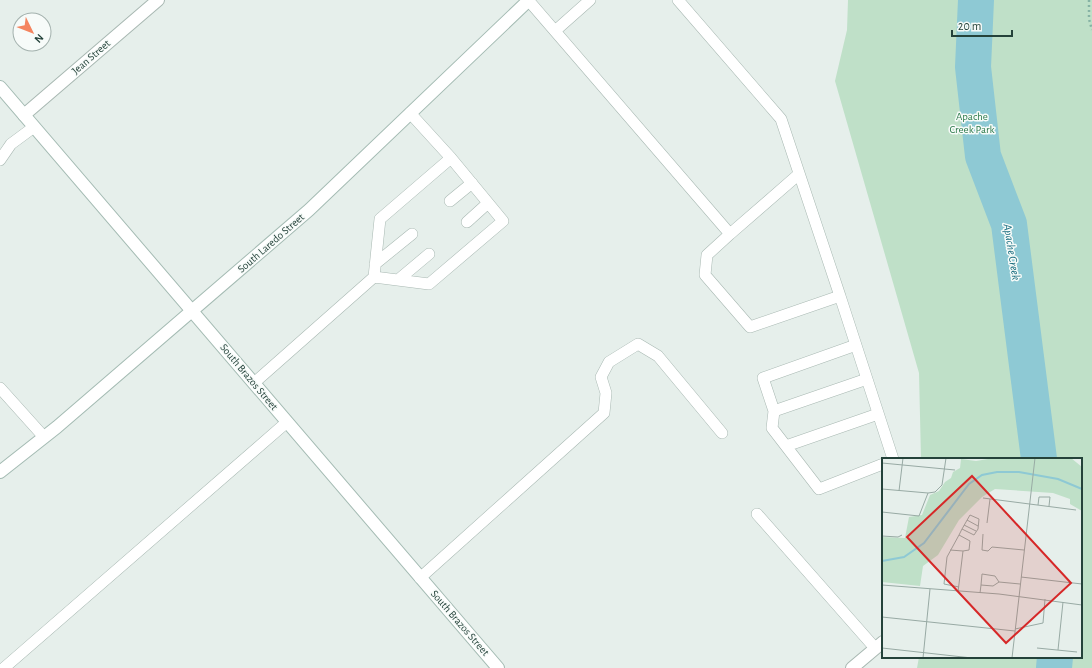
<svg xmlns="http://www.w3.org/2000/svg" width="1092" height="668" font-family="'Alegreya Sans',sans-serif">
	<rect width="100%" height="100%" fill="#e6efeb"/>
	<path fill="#bfe0c8" d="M848 0H1092V668H917L919 657H1081V459H921L919 373 835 81 847 30Z"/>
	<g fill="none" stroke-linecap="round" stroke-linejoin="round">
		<path stroke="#8ec9d4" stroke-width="36" d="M976 0 973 67 983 156 1009 224 1039 459
			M1054 668 1055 657"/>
		<g stroke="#a8b8b2" stroke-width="12">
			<path id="lane" d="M529 1 730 234 707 255 705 275 750 327 840 296 781 119 678 0
				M555 31 590 0
				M0 160 11 144 34 127
				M450 201 472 183
				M467 222 488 203
				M730 234 799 174
				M375 264 412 234
				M374 277 429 284 503 221 451 158
				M398 280 429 254
				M840 296 893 459
				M856 345 763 378 774 411 772 428 819 489 883 464
				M254 383 374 277 380 219 451 158 410 113
				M0 388 44 437
				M774 411 867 379
				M786 446 878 414
				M757 514 875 648
				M420 578 604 413 606 393 601 377 609 362 638 344 658 356 722 433
				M4 668 287 422"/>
		</g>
		<g stroke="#a8b8b2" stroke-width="14">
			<path id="street" d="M24 115 158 0
				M852 668 883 642"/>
		</g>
		<g stroke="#a4bbb3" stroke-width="14">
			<path id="secondary" d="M0 87 498 668
				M0 472 57 427 309 210 529 0"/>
		</g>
		<path stroke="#86b3a5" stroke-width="2.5" stroke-dasharray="2 3" stroke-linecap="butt" d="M1089 0V19L1092 30"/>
		<use href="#lane" stroke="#fff" stroke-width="11"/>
		<use href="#street" stroke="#fff" stroke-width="12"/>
		<use href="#secondary" stroke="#fff" stroke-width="12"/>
	</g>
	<g text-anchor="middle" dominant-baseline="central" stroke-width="3" stroke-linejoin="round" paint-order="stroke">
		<g font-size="11" fill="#24423a" stroke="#f7fbf9">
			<text transform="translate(91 57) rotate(-41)">Jean Street</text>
			<text transform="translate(271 243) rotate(-41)">South Laredo Street</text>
			<text transform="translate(249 377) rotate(50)">South Brazos Street</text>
			<text transform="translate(460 623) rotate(49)">South Brazos Street</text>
		</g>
		<g font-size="11" fill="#2d7a4b" stroke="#f7fbf9">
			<text x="972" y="116">Apache<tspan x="972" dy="13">Creek Park</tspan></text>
		</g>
		<g font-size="12" font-style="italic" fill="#1c6f80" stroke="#f7fbf9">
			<text transform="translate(1012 252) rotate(81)">Apache Creek</text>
		</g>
	</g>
	<g transform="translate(882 458)">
		<rect width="200" height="200" fill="#e6efeb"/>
		<path d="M112 0H189L200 9V53L188 46V41L171 35 113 31 100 39 77 62 56 97 41 108 38 128 0 124V79L23 80 27 59 40 57 48 37 57 33 63 24 69 20 71 14 78 10 79 1 94 3Z" fill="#bfe0c8"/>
		<path fill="none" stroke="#8ec9d4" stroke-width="2" d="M0 103 22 99 42 85 87 26 100 17 115 14H137L176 21 200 31"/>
		<path fill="none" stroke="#98aaa4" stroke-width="1" d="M0 5 73 12M0 31 46 35 53 34 60 27 64 0M17 33 21 0M101 40 194 52M156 47 157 39H168L167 48M0 54 37 58 46 35M85 62 96 68M105 65 108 41M82 67 94 73M101 76 100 92 106 93 110 89 142 92M77 77 80 71 88 57 97 61 96 71 92 77 80 71M0 78 16 79 20 77M68 92 81 93M139 119 200 126M0 127 117 136 200 147M99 127 100 116 113 118 117 124M76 134 81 93 87 92 88 83 77 77 65 99 62 126 77 129M98 135 99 127 111 128 117 124 138 126M0 159 133 173M133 171 161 165 163 141M0 190 90 200M155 190 195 194M176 192 181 144M41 200 48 131M130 200 153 0"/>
		<path fill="#d62828" fill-opacity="0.15" stroke="#d62828" stroke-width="2" d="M90 18 189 125 124 185 25 79Z"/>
		<rect width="200" height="200" fill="none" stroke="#24423a" stroke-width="2"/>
	</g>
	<g transform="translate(32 32) rotate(133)"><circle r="19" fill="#f7fbf9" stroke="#a3b1ad"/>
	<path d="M0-3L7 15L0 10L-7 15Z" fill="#f4845f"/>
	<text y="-6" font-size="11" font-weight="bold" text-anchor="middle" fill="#24423a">N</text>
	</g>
	<path d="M952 30v6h60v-6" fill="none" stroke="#24423a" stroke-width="2"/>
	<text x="958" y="30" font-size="12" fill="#24423a" stroke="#f7fbf9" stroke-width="3" paint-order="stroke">20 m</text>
</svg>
